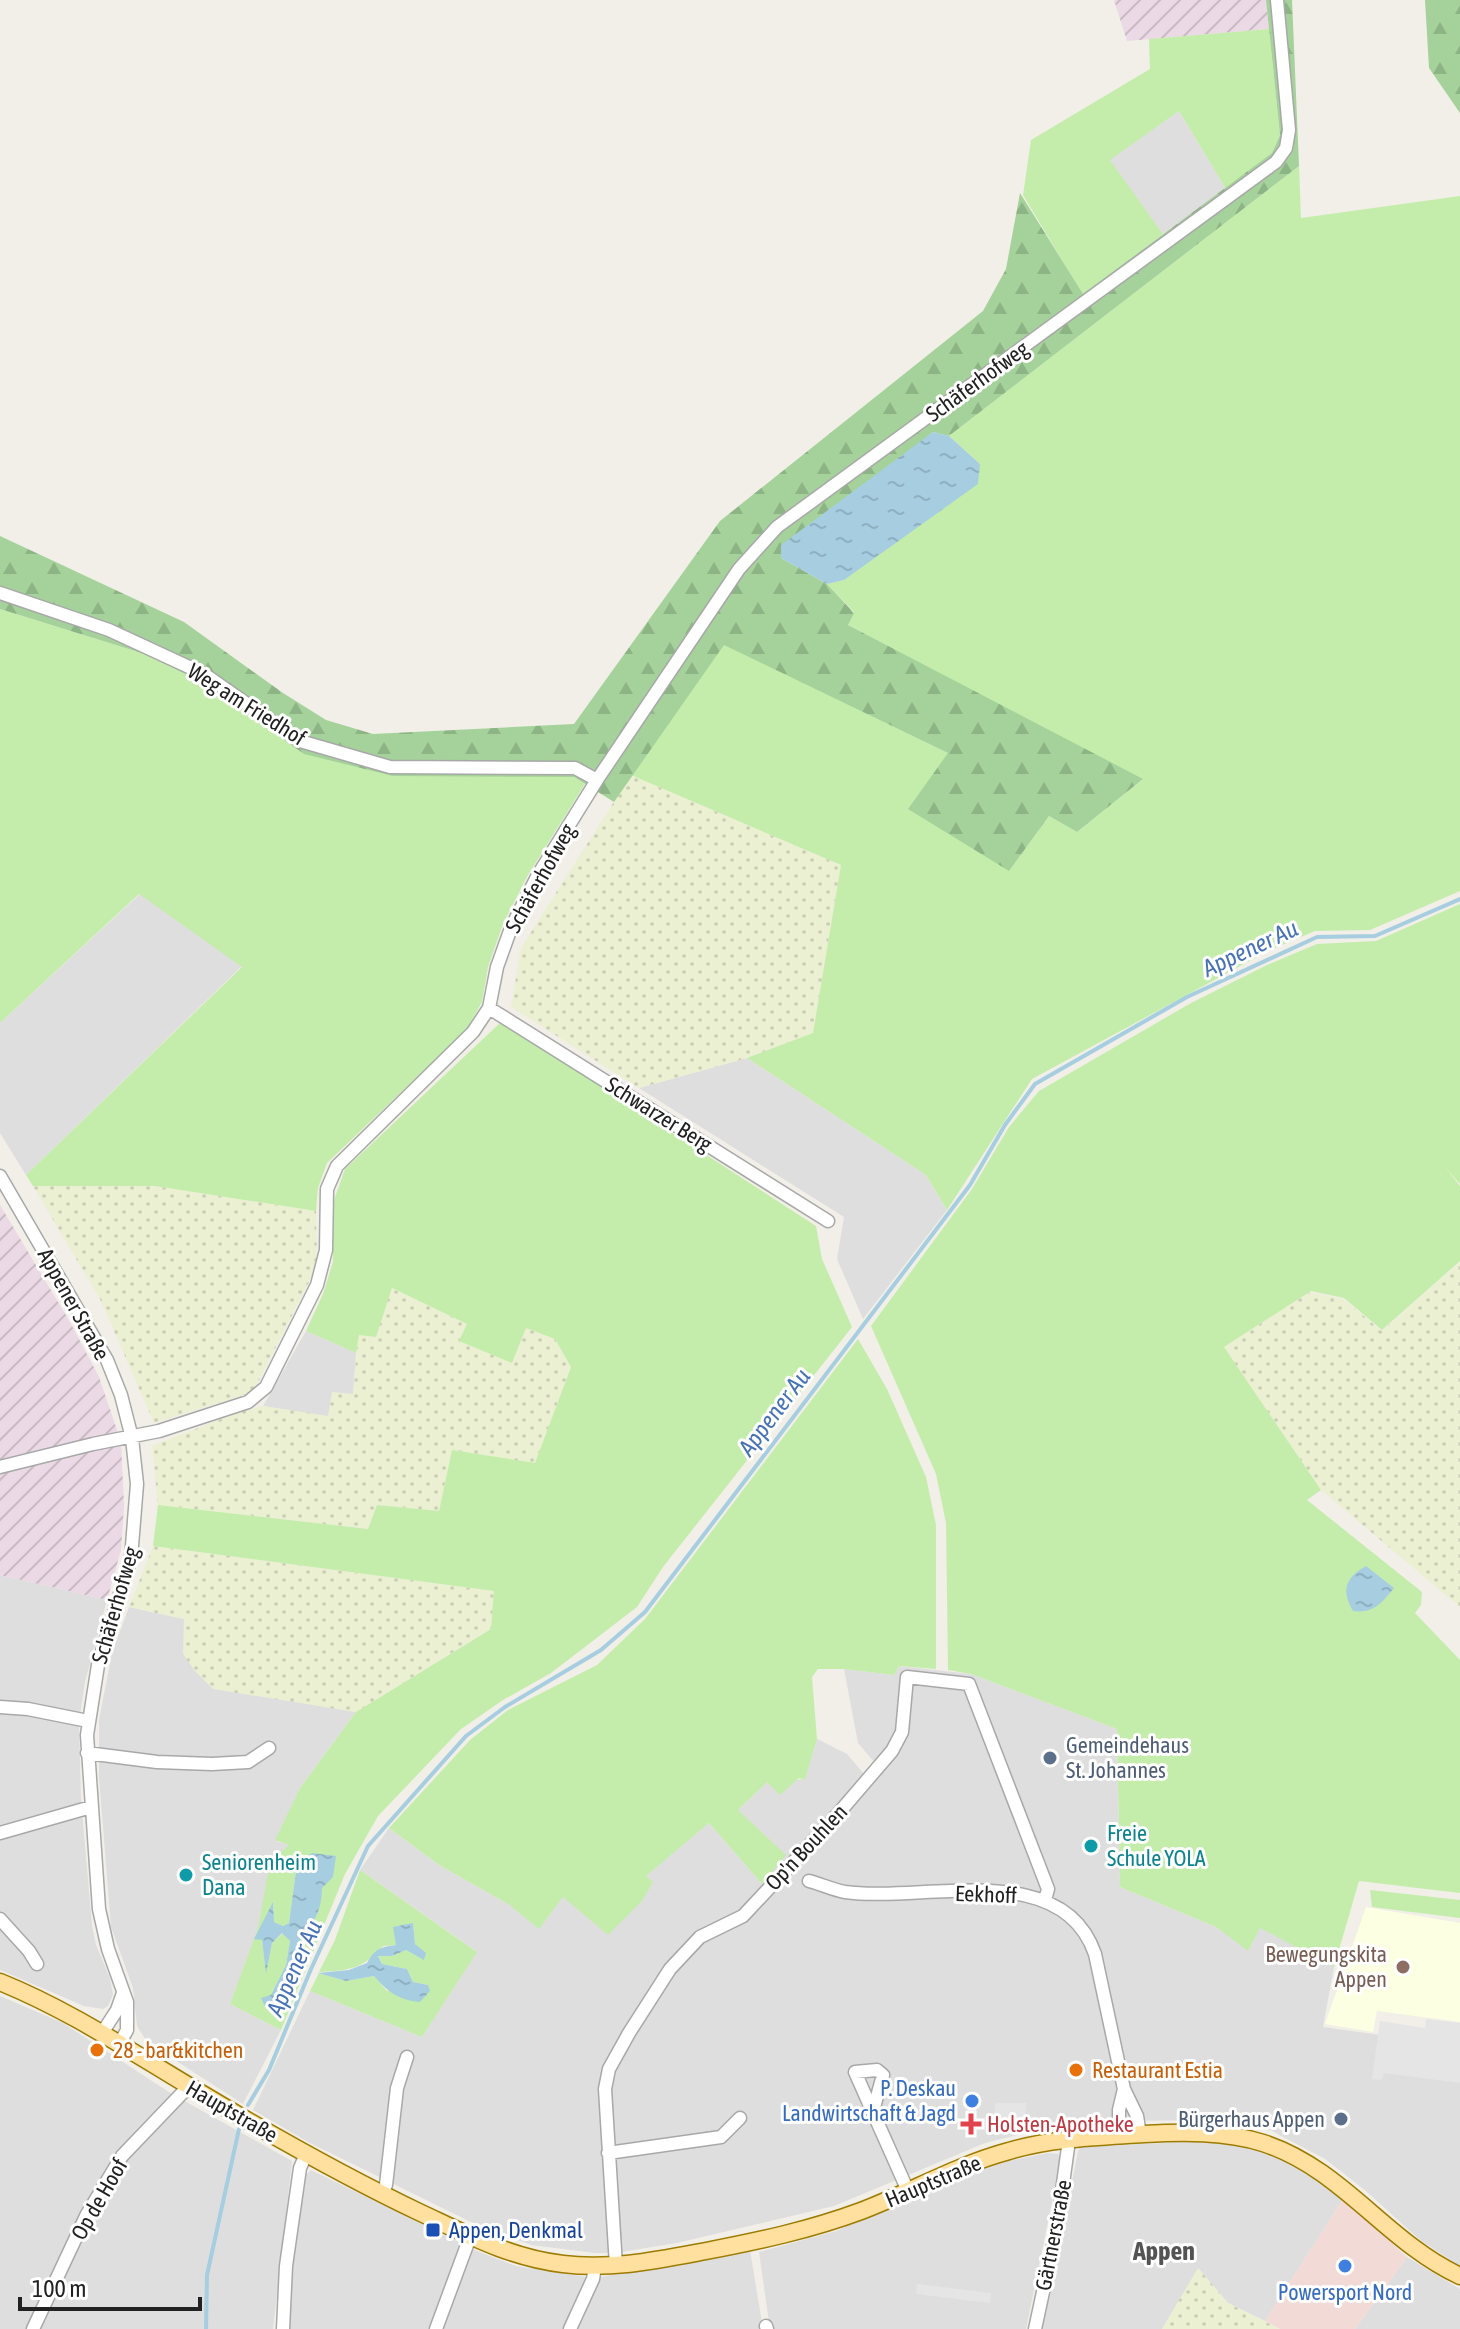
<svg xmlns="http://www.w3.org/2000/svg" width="1460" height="2329" font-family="'Asap Condensed',sans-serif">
	<defs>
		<pattern id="industrial-furrows" width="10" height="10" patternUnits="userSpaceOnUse" patternTransform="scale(2)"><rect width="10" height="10" fill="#ebd9e5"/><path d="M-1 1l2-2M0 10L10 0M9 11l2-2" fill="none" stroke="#c9bac4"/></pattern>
		<pattern id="farmland-dots" width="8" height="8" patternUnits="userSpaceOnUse" patternTransform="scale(2)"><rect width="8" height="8" fill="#ebf0d2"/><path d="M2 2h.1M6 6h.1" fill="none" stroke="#c9ceb4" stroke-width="1.8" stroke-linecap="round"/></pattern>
		<pattern id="forest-firs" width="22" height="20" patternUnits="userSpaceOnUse" patternTransform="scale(2)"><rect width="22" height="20" fill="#a4d29a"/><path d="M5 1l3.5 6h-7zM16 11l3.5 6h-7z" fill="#8db484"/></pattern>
		<pattern id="water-ripples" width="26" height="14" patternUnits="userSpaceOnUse" patternTransform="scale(2)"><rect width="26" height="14" fill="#a6cde0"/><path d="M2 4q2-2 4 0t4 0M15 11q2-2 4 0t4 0" fill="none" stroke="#8fb0c0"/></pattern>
	</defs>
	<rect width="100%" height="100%" fill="#f1efe7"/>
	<path fill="#dfdede" d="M1179 111 1226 189 1163 234 1109 160Z
		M140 894 242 966 26 1175 0 1133V1023Z
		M747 1058 926 1175 947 1210 863 1319 837 1259 844 1217 639 1088Z
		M306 1331 356 1353 353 1395 328 1417 263 1406Z
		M0 1575 107 1600 85 1682 79 1722 81 1799 92 1925 96 1945 110 1978 113 1995 108 2006 103 2009 84 2006 0 1970Z
		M129 1607 184 1619 330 1707 356 1712 300 1788 276 1841 290 1845 230 2004 281 2030 243 2104 147 2042 137 2026 133 1988 111 1927 99 1777V1720L112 1653Z
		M899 1666 971 1674 1117 1729 1120 1887 1216 1927 1248 1950 1260 1927 1334 1967 1323 2027 1460 2046V2266L1420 2240 1366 2191 1325 2159 1270 2130 1205 2120 1132 2121 1033 2131 985 2143 834 2206 677 2243 615 2253H595L531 2245 475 2224 308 2142 253 2110 310 1991 422 2037 476 1951 360 1870 389 1828 439 1865 508 1904 539 1928 563 1897 645 1876 709 1823 761 1883 738 1810 767 1782 805 1779 817 1739 847 1754 864 1774 875 1763 858 1743 844 1669 894 1675Z
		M0 1996 63 2023 172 2094 292 2161 273 2329H0Z
		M1203 2141 1263 2151 1314 2177 1343 2199 1265 2321 1228 2303 1199 2269 1162 2329H1042L1079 2147Z
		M1048 2153 1058 2154 1061 2158 1026 2329H770L759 2252 836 2231 973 2173 1009 2161Z
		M311 2170 477 2251 516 2266 586 2277 567 2326 565 2329H288L293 2267 305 2176Z
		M750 2250 763 2329H574L600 2277Z
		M1407 2257 1460 2289V2329H1355Z"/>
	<path fill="#f2dad6" d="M1343 2199 1407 2257 1355 2329H1280L1265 2321Z"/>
	<path fill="url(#industrial-furrows)" d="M1114 0H1266L1269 29 1127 41Z
		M0 1205 70 1322 99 1377 121 1442 124 1506 121 1550 107 1600 0 1575Z"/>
	<path fill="#fcffe2" d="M1366 1907 1460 1923V2022L1377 2011 1373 2032 1325 2024Z"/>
	<path fill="url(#farmland-dots)" d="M631 775 841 865 813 1034 747 1058 639 1088 511 1007 521 948Z
		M33 1186H155L316 1211 317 1266 253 1392 154 1423 100 1299Z
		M1460 1262V1607L1321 1490 1224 1347 1310 1292 1343 1299 1382 1331Z
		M391 1288 467 1324 460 1341 512 1363 526 1328 555 1339 571 1366 535 1464 452 1450 439 1511 377 1505 368 1529 158 1505 152 1446 239 1412 263 1406 328 1416 332 1392 353 1394 358 1335 376 1337Z
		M153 1546 494 1591 492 1628 356 1712 213 1689 195 1671 183 1654 184 1619 129 1607Z
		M1198 2268 1228 2303 1280 2329H1162Z"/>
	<path fill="#c4edac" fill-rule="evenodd" d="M1269 29 1280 135 1272 153 1226 189 1179 111 1110 160 1163 234 1083 295 1023 195 1031 140 1150 69 1149 39Z
		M1299 166 1301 218 1460 196V891L1370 930 1315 931 1268 951 1032 1079 947 1210 926 1175 747 1058 813 1033 841 865 631 775 724 644 948 753 1009 871 1049 816 1077 832 1142 780 848 625 854 612 827 584 844 580 980 464 949 436Z
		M0 609 148 655 201 682 304 754 574 777 585 784 528 875 503 924 488 967 482 1002 467 1029 327 1163 318 1188 316 1211 155 1186H33L26 1175 242 967 139 894 0 1023Z
		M1460 904V1184L1445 1167 1460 1186V1261L1382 1330 1344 1298 1311 1291 1224 1347 1321 1490 1307 1500 1422 1592 1421 1605 1415 1613 1460 1660V1893L1359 1881 1334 1967 1260 1928 1248 1951 1216 1927 1120 1887 1117 1729 971 1674 948 1670 946 1523 936 1474 871 1326 972 1189 1009 1127 1039 1091 1191 1003 1267 965 1317 944 1376 941Z
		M501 1022 816 1226 822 1259 852 1327 663 1567 637 1607 551 1673 503 1700 461 1729 378 1816 345 1874 281 2030 230 2004 258 1928 270 1862 289 1845 275 1840 300 1788 356 1712 491 1629 494 1591 153 1546 158 1505 368 1529 377 1505 439 1511 452 1450 535 1463 571 1367 555 1339 526 1328 512 1363 459 1341 467 1324 392 1288 376 1337 359 1335 356 1353 306 1331 323 1294 333 1262V1203L345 1169ZM297 1863 313 1926 302 1935 265 2006 286 1965 290 1941 283 1933 272 1943 266 1971 262 1940 273 1903 274 1922 283 1926 289 1923Z
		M858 1339 887 1389 926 1477 936 1525V1669L899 1666 894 1675 844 1669H818L812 1677 817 1739 805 1780 799 1778 780 1795 767 1782 738 1810 786 1855 762 1884 709 1823 646 1876 653 1882 642 1901 608 1935 563 1897 539 1929 508 1904 439 1865 389 1828 470 1740 508 1710 597 1665 645 1619Z
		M360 1870 477 1952 422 2037 310 1991 319 1973 346 1981 374 1976 387 1991 428 1985 413 1982 407 1969 382 1964 378 1955 392 1956 406 1950 423 1959 415 1944 413 1923 396 1945 383 1946C361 1970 350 1970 319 1972L335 1940Z
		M1370 1890 1460 1900V1918L1372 1907Z"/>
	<path fill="url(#forest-firs)" d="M1266 0H1292L1299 166 949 436 933 432 781 558 827 584 854 613 848 625 1143 779 1077 832 1049 816 1009 871 908 809 948 753 724 645 614 802 574 777 393 776 304 754 201 682 148 655 0 609V536L184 622 283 693 326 720 373 734 574 724 720 521 983 311 1006 269 1020 193 1083 294 1272 153 1280 135Z
		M1425 0H1460V113L1429 68Z"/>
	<path fill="#e5e5e5" d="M1426 2019 1460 2023V2083L1384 2073 1382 2080 1372 2079 1380 2021 1425 2028Z
		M995 2103H1026L1025 2126 1006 2131H994Z
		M917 2284 991 2293 990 2303 916 2294Z"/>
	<path fill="url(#water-ripples)" d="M933 432 949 436 980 464 978 484 844 580 827 584 781 558V545Z
		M1366 1566 1394 1588C1382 1603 1373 1614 1353 1611 1341 1590 1345 1578 1366 1566Z
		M312 1853 336 1856 333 1877 322 1888C322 1907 316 1922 302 1935L303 1946 275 2008 265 2006 261 1998 271 1995 286 1965 290 1941 282 1933 272 1943 266 1974 262 1940 254 1939 273 1902 274 1922 283 1926 289 1923 297 1863Z
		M413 1923 415 1944 426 1953 424 1960 406 1950 392 1956H378L382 1964 407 1969 413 1982 428 1985 430 1991 420 2002C398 2000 388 1992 374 1976L346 1981 318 1973 349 1970 367 1963C375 1949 380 1947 396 1945L393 1927Z"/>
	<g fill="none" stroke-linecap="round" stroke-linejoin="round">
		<path stroke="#a6cde0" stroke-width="4" d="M248 2105 269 2070 311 1969 368 1846 466 1736 505 1707 601 1650 645 1612 970 1185 1005 1125 1035 1084 1187 997 1317 937 1375 936 1460 899
			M206 2329 207 2275 239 2129"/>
		<g stroke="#a8a8a8" stroke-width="15">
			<path id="minor" d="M0 593 109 630 204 674 300 741 390 767 575 768 597 780
				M489 1008 828 1221
				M0 1176 107 1360 121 1395 132 1438 137 1484 131 1558 98 1665 87 1735 99 1909 108 1949 127 2002V2030L120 2043
				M0 1467 93 1444 159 1431 248 1402 266 1387 317 1285 326 1250 327 1189 337 1166 473 1032 489 1008 497 967 511 928 538 875 597 780 739 569 777 527 1276 162 1286 148 1289 130 1277 0
				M0 1707 28 1709 88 1721
				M87 1753 157 1762 212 1764 248 1762 269 1748
				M0 1833 91 1807
				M809 1881C821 1884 833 1890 845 1892 922 1903 1062 1857 1095 1954L1124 2089 1137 2116 1140 2135
				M0 1919 29 1951 37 1964
				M102 2033 117 2010 123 1993
				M873 2111 883 2075 877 2070 855 2072 908 2191
				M1119 2136V2110L1124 2089
				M608 2153 721 2137 740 2118
				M382 2193 386 2185 397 2088 407 2057
				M616 2266 605 2089 609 2069 629 2033 670 1969 700 1937 743 1916 831 1822 892 1751 902 1732 907 1677 969 1684 1048 1889 1045 1900
				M766 2326 767 2329
				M33 2329 87 2214 122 2156 189 2086
				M283 2329 286 2266 300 2168 306 2154
				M436 2329 470 2237
				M570 2329 593 2279 595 2266
				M1035 2329 1057 2227 1069 2140"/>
		</g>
		<g stroke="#9d7b00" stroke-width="19">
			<path id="major" d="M0 1982C67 2009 127 2049 189 2086 264 2131 341 2175 421 2213 468 2235 511 2258 563 2264 611 2270 658 2260 706 2251 758 2241 810 2230 861 2211 911 2192 957 2165 1009 2151 1052 2138 1099 2137 1144 2134 1183 2132 1225 2131 1263 2143 1343 2169 1385 2241 1460 2276"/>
		</g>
		<use href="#minor" stroke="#fff" stroke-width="12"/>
		<use href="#major" stroke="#ffe09e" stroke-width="16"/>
	</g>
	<g fill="#5c6f8a" stroke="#fff" stroke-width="3">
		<circle cx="1050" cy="1758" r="8"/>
		<circle cx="1341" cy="2119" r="8"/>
	</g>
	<g fill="#0f9aa8" stroke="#fff" stroke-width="3">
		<circle cx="1091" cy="1846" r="8"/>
		<circle cx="186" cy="1875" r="8"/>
	</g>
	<circle fill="#8d6e63" stroke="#fff" stroke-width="3" cx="1403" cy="1967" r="8"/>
	<g fill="#e8710a" stroke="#fff" stroke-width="3">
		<circle cx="97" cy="2050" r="8"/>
		<circle cx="1076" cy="2070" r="8"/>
	</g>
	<g fill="#3f7fe0" stroke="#fff" stroke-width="3">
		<circle cx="972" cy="2101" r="8"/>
		<circle cx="1345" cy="2266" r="8"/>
	</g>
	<path fill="#e0444e" stroke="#fff" stroke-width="3" d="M967 2112h8v8h8v8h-8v8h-8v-8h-8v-8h8z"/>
	<rect fill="#1a4fb4" stroke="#fff" stroke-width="3" x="425" y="2222" width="16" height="16" rx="4"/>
	<g text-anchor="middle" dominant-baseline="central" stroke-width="6" stroke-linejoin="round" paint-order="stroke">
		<g font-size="22" fill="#212121" stroke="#fff">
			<text transform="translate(977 381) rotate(-36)">Schäferhofweg</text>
			<text transform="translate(247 704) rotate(32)">Weg am Friedhof</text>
			<text transform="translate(540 878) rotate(-61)">Schäferhofweg</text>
			<text transform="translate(659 1114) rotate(32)">Schwarzer Berg</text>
			<text transform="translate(74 1304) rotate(61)">Appener Straße</text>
			<text transform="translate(115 1605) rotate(-74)">Schäferhofweg</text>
			<text transform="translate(806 1847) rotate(-47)">Op'n Bouhlen</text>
			<text transform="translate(986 1894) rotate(2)">Eekhoff</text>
			<text transform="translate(232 2111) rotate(30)">Hauptstraße</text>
			<text transform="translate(933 2181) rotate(-23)">Hauptstraße</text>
			<text transform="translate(99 2199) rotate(-60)">Op de Hoof</text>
			<text transform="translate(1053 2235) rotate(-79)">Gärtnerstraße</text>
		</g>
		<g font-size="22" fill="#4e5e75" stroke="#fff" text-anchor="start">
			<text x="1066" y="1745">Gemeindehaus<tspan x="1066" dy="25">St. Johannes</tspan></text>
			<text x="1325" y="2119" text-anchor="end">Bürgerhaus Appen</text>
		</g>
		<g font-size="22" fill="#0d838f" stroke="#fff" text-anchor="start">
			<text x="1107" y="1833">Freie<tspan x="1107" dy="25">Schule YOLA</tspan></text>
			<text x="202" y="1862">Seniorenheim<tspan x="202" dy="25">Dana</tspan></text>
		</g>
		<g font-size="22" fill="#785e54" stroke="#fff" text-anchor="end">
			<text x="1387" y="1954">Bewegungskita<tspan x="1387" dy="25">Appen</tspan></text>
		</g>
		<g font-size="22" fill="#c56008" stroke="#fff" text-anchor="start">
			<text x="113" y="2050">28 - bar&amp;kitchen</text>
			<text x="1092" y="2070">Restaurant Estia</text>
		</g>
		<g font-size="22" fill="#366cbe" stroke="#fff" text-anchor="end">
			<text x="956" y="2088">P. Deskau<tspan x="956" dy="25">Landwirtschaft &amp; Jagd</tspan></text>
			<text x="1345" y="2292" text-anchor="middle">Powersport Nord</text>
		</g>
		<g font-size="22" fill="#be3a42" stroke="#fff" text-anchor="start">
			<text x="987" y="2124">Holsten-Apotheke</text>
		</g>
		<g font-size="22" fill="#164399" stroke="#fff" text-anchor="start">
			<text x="449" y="2230">Appen, Denkmal</text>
		</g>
		<g font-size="24" font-style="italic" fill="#4872b6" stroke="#fff">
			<text transform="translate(1250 948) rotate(-25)">Appener Au</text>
			<text transform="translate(774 1412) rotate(-53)">Appener Au</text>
			<text transform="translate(294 1968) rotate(-66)">Appener Au</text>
		</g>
		<g font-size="26" font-weight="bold" fill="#545454" stroke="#fff">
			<text x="1164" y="2251">Appen</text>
		</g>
	</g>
	<path d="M20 2297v12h180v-12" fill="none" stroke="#212121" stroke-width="4"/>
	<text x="32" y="2297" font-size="24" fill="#212121" stroke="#ffffff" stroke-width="6" paint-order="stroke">100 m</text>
</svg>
